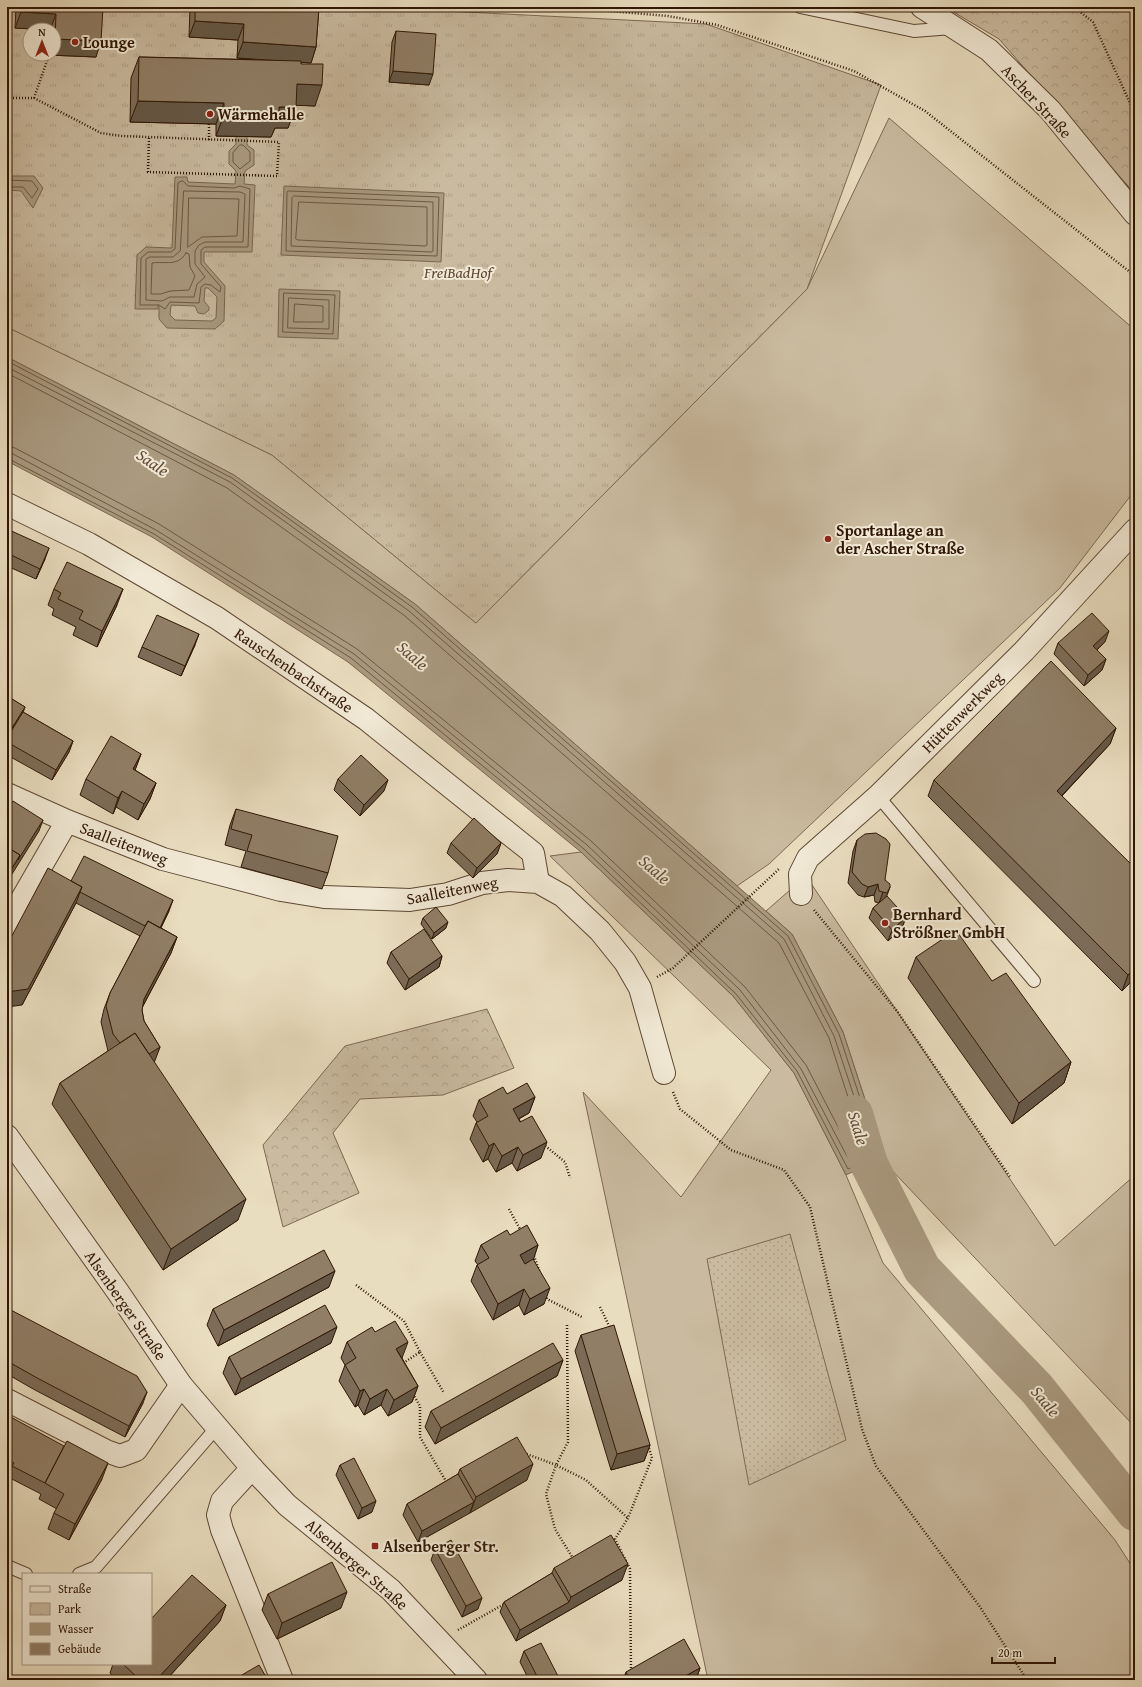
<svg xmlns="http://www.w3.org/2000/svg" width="1142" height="1687" font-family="'Gentium Book Plus',serif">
	<defs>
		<pattern id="forest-crowns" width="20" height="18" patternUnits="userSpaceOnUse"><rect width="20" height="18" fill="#cabba0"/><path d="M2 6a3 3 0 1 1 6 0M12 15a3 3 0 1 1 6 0" fill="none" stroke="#aea088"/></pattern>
		<pattern id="park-tufts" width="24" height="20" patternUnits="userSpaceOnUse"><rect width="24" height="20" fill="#cabba0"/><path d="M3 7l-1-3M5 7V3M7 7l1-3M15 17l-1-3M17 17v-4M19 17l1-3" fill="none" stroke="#aea088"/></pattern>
		<pattern id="garden-dots" width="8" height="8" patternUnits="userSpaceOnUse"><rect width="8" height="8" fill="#cabba0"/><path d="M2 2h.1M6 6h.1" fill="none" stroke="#aea088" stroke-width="1.8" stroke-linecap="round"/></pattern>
	</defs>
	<rect width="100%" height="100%" fill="#e9ddbf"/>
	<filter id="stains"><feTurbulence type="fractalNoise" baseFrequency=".005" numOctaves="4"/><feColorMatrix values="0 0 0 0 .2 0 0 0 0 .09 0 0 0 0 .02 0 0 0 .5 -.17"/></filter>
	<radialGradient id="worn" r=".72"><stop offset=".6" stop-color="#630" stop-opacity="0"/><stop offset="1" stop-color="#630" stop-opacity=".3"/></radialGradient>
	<path fill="#cabba0" stroke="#7d6953" d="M889 118 1135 330V490L1060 588 769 864 737 886 415 604 234 475 7 357V327L272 455 476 623 807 289Z
		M581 852 733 996 794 1073 846 1175 883 1263 1115 1540 1135 1571V1680H708L583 1092 681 1197 771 1070 550 856Z
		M806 876 1055 1246 1135 1175V1427L886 1164 843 1032 792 934 766 911Z"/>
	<path fill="url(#forest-crowns)" stroke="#7d6953" d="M945 7H1135V194L999 39Z
		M487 1009 514 1068 443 1095 360 1099 333 1133 359 1193 283 1227 263 1145 345 1046Z"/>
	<path fill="url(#park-tufts)" stroke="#7d6953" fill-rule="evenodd" d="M7 7H365L706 24 881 85 807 289 476 623 272 455 7 327ZM30 30H54V54H30Z"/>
	<path fill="url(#garden-dots)" stroke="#7d6953" d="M790 1234 846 1440 749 1485 707 1259Z"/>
	<path fill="#aa9a80" stroke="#79664f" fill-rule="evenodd" d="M236 128H247V145L254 150V165L245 171 244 184 255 185 252 252H204V262L225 286 224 321 215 329 167 328 159 319V305H158V309H135L137 255 146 247 172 248 175 177H187L188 182 235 184 236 171 229 164V151L236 144ZM205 288H208L217 297 216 318 212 321 175 320 170 315 171 305 195 306 198 313 204 314 209 310V307L204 301Z
		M7 176H34L43 188 33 208 21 191 9 190 7 200Z
		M284 186 444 193 441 262 281 255Z
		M279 289 340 291 338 339 278 337Z
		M7 357 234 475 415 604 792 934 843 1032 886 1164H869L846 1175 794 1073 733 996 581 852 348 662 152 537 7 461Z"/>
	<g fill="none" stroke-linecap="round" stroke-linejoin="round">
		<path stroke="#6d5843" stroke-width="1" d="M240 145H243L250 152V161L240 169 233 162V153Z
			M7 180 32 181 38 189 32 198 23 187H7
			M183 181 188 186 234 188 240 186 250 189 248 247H205L201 250V264L221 287 220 292 211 285 205 284 201 287 199 303 170 302 165 309 159 305H140L141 258 148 252H171L175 249 178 183Z
			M184 191 240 192 245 194 243 242H205L199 245 195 251V264L205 277 197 284 194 297H170L162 301 146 300V259L150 257H173L180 251Z
			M289 191 439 197 437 256 286 251 287 192Z
			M294 196 433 202V251L431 252 291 246 292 198Z
			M189 198 239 199 237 236 202 237 188 247Z
			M299 202 427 207V245L425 246 298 240 296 239Z
			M186 253 189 254 190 267 195 276 189 290 170 291 161 294H151L152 263C165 261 178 267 186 253Z
			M284 293 335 295 333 334 283 332Z
			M289 298 329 300V329L288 328Z
			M295 304 323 306V322H294Z
			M7 361 232 478 412 607 788 936 839 1034 880 1159 868 1160 848 1169 797 1071 736 994 584 849 351 658 154 534 7 458
			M7 367 230 482 409 611 784 939 834 1036 873 1154 850 1162 801 1069 740 990 587 845 354 654 156 530 13 454 7 452
			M7 373 227 488 405 616 779 943 829 1038 865 1150 852 1154 806 1065 745 987 591 841 357 649 159 524 15 448 7 446"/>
		<path stroke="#aa9a80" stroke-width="38" d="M854 1114 869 1164 922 1269 1037 1389 1135 1512"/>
		<g stroke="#5e4834" stroke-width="14">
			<path id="service" d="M800 7 914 31 952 28
				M878 796 1034 981
				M7 1566 26 1574
				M79 1574 96 1567 217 1427"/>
		</g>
		<g stroke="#5e4834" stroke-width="24">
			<path id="minor" d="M7 504 89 544 217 618 366 719 533 853 538 882
				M7 794 67 821 163 859 281 890 324 897 410 900 448 894 482 883 508 880 538 882 563 896 600 931 625 962 640 988 664 1073
				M801 894 800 874 808 858 878 796 1024 651 1135 530
				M7 925 67 821
				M7 1400 106 1451 120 1456 136 1450 181 1385
				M252 1468 222 1501 218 1515 222 1530 282 1680"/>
		</g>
		<g stroke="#5e4834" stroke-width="24">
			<path id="tertiary" d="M922 7 989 50 1050 110 1135 214
				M7 1136 118 1292 181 1385 252 1468 287 1505 391 1590 476 1680"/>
		</g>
		<path stroke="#301706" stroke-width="2.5" stroke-dasharray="1 2" stroke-linecap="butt" d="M560 7 668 16 717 25 854 71 925 111 1135 276
			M1074 7 1093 22 1135 114
			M7 98H34L101 133 122 136 279 142 277 176 148 172 149 137
			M34 98 49 55
			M209 124V140
			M814 910 897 1011 1010 1177
			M657 977 673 968 779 869
			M673 1092 680 1109 731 1150 784 1170 810 1207 862 1429 876 1466 980 1607 1027 1680
			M543 1144 565 1162 570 1178
			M509 1209 521 1231
			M533 1253 540 1273
			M356 1285 404 1321 420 1352 402 1364
			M546 1295 547 1299 582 1317
			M600 1307 611 1330
			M567 1325 568 1442 556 1465 586 1480 628 1518
			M420 1352 444 1393
			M413 1394 420 1406V1437L447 1483
			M524 1453 556 1465 546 1494 555 1529 574 1560
			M458 1630 506 1603
			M631 1671 630 1569 615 1539 628 1518 652 1458 648 1445"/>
		<use href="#service" stroke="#f1e9d5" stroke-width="12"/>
		<use href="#minor" stroke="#f1e9d5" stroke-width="22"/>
		<use href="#tertiary" stroke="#f1e9d5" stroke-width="22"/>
	</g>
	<path fill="#7c6c58" stroke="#301706" d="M16 7H103L96 57 49 55V54H54V30L15 28Z
		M190 7H319L316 47 311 63 301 62V64L315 106 296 105 288 128H275L271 137 216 136V124L130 122 131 78 139 57 270 60 237 58 238 40 189 37Z
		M396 31 429 85 389 82 392 42Z
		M7 529 45 559 36 579 7 566Z
		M54 589 117 605 97 647 73 635 76 627 52 615 54 609 48 605Z
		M1105 642 1097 650 1106 659 1102 670 1084 686 1054 654 1058 643Z
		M195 645 181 676 138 657 142 647Z
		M7 696 25 707 23 712 73 741 69 752 52 780 7 755Z
		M1116 728 1110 744 1062 796 1135 978 1122 991 928 796 934 780Z
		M141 754 135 770 156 783 150 799 138 820 116 807 113 814 80 795 86 779Z
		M338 779 384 791 360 816 334 790Z
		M236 809 328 873 322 889 241 867 246 851 225 845 230 825Z
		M857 840 890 887 886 897 906 917 902 928 888 941 869 918 873 908 879 903 875 902 874 895 864 897 858 895 848 883 853 851Z
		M451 843H501L497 854 473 878 447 853Z
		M71 881 169 911 161 928 177 937 171 953 142 1008V1010L144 1021 160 1047 154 1062 238 1220 163 1270 52 1104 60 1083 108 1051 101 1022 104 1009 110 993 140 936 76 903 22 1005Z
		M423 918 446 928 432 939 421 924Z
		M391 952 442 956 439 967 405 990 387 963Z
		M916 957 992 981 1071 1062 1064 1083 1012 1124 908 978Z
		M507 1094 535 1097 529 1113 519 1119 541 1158 517 1171 512 1163 496 1172 488 1159 483 1162 470 1139 476 1123 477 1122 473 1116 479 1100Z
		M510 1235 538 1245 533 1259 544 1304 524 1315 519 1305 493 1320 471 1281 477 1265H478L475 1261 481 1245Z
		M329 1287 218 1346 207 1325 213 1309Z
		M7 1308 143 1403 125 1437 35 1390 7 1374Z
		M375 1332 402 1358 418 1386 412 1402 388 1416 381 1405 364 1415 358 1405 355 1407 339 1381 345 1365 341 1358 347 1342Z
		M581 1335 650 1445 644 1461 611 1470 575 1351Z
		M331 1343 235 1395 223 1373 229 1357Z
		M563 1360 557 1376 435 1444 425 1427 431 1411Z
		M7 1415 102 1479 69 1540 48 1529 54 1513 57 1509 39 1499 41 1494 8 1477 9 1474 7 1472Z
		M340 1465 372 1512 358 1519 336 1475Z
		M460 1469 527 1480 418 1542 403 1515 407 1504 458 1474Z
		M435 1549 478 1609 462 1617 431 1560Z
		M554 1568 622 1580 516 1641 500 1612 504 1602 552 1573Z
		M268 1594 341 1608 277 1639 262 1610Z
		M226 1605 220 1621 166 1680H117L110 1673 113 1664H151Z
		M524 1651 560 1680H529L520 1662Z
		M700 1668 696 1680H619L624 1677 626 1672Z"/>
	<path fill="#655847" stroke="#301706" d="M21 12 56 14 50 30 15 28Z
		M195 21 244 24 238 40 189 37Z
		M55 39 101 41 96 57 49 55V54H54V41Z
		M243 42 316 47 311 63 237 58Z
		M393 71 433 74 429 85 389 82Z
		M297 84 322 85 315 106 289 105Z
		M138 101 224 103 216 124 130 122Z
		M279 107H296L288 128H275L271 137 216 136 224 115Z
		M49 548 45 559 36 579 40 569Z
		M123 589 117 605 97 647 102 631Z
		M1109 631 1105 642 1089 657 1093 646Z
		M199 634 195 645 181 676 185 666Z
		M1106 659 1102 670 1084 686 1088 675Z
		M25 707 19 723 7 742V736Z
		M1116 728 1110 744 1051 807 1057 791Z
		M73 741 69 752 52 780 56 770Z
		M141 754 135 770 133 769Z
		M388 780 384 791 360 816 364 805Z
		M156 783 150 799 138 820 144 804Z
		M122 791 116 807 113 814 118 798Z
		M43 820 39 831 7 882V876Z
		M501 843 497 854 473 878 477 868Z
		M878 884 874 895 864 897 868 887Z
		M82 887 76 903 22 1005 7 1007V992Z
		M890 887 886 898 879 903 883 892Z
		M173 900 169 911 153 943 157 933Z
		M906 917 902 928 888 941 892 930Z
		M448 922 446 928 432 939 434 933Z
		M177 937 171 953 138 1015 144 999Z
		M442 956 439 967 405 990 409 979Z
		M1135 968V978L1122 991 1128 975Z
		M160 1047 154 1063 145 1056Z
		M1071 1062 1064 1083 1012 1124 1019 1103Z
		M535 1097 529 1113 507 1125 513 1109Z
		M547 1142 541 1158 517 1171 523 1155Z
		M494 1143 488 1159 483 1162 489 1146Z
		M518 1147 512 1163 496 1172 502 1156Z
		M246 1199 238 1220 163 1270 171 1249Z
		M538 1245 533 1261 515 1271 520 1255Z
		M335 1271 329 1287 218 1346 224 1330Z
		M550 1288 544 1304 524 1315 530 1299Z
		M524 1289 519 1305 493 1320 498 1304Z
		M337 1327 331 1343 235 1395 241 1379Z
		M408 1342 402 1358 396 1349Z
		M563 1360 557 1376 435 1444 441 1428Z
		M418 1386 412 1402 388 1416 394 1400Z
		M364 1389 358 1405 355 1407 360 1391Z
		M387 1389 381 1405 364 1415 370 1399Z
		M147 1392 143 1403 125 1437 129 1426Z
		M650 1445 644 1461 611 1470 617 1454Z
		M108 1463 102 1479 69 1540 75 1524Z
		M533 1464 527 1480 470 1513 476 1497Z
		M376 1501 372 1512 358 1519 362 1508Z
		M474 1502 470 1513 418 1542 422 1531Z
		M628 1564 622 1580 516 1641 520 1630 569 1602 571 1597Z
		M347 1592 341 1608 277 1639 282 1623Z
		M482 1598 478 1609 462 1617 466 1606Z
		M226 1605 220 1621 166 1680H156Z
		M700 1668 696 1680H678Z"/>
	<path fill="#907e66" stroke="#301706" d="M21 7H103L101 41 55 39 56 14 21 12Z
		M195 7H319L316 47 243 42 244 24 195 21Z
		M396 31 436 34 433 74 393 71Z
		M139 57 301 61V64H323L322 85 297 84 296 107H279V116L224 115V103L138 101Z
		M7 529 49 548 40 569 7 553Z
		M67 562 123 589 102 631 79 619 83 611 58 599 61 593 54 589Z
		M1092 613 1109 631 1093 646 1106 659 1088 675 1058 643Z
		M157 615 199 634 185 666 142 647Z
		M1051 661 1116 728 1057 791 1135 868V968L1128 975 934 780Z
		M7 696 25 707 7 736Z
		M23 712 73 741 56 770 7 742V738Z
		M111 736 141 754 133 769 156 783 144 804 122 791 118 798 86 779Z
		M361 755 388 780 364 805 338 779Z
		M13 801 43 820 18 860 20 855 7 847V811Z
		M236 809 338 836 328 873 247 851 252 835 231 829Z
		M474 818 501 843 477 868 451 843Z
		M876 833 886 839 890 844 885 880 890 884V887L887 893 879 891 878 884 868 887 862 884 852 872 857 840 865 834Z
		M7 847 20 855 7 876Z
		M84 856 173 900 160 928 148 921 145 926 80 892 82 887 71 881Z
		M48 868 82 887 28 989 7 992V945Z
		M887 896 906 917 892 930 873 908Z
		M436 907 448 922 434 933 423 918Z
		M148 921 177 937 144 999 142 1010 144 1021 160 1047 149 1054 135 1033 120 1043 113 1034 106 1006 110 993Z
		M424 929 442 956 409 979 391 952Z
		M956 930 992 981 1006 973 1071 1062 1019 1103 916 957Z
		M135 1033 246 1199 171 1249 60 1083Z
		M527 1083 535 1097 513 1109 520 1122 532 1116 547 1142 523 1155 518 1147 502 1156 494 1143 489 1146 476 1123 488 1116 479 1100 503 1087 507 1094Z
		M527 1225 538 1245 520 1255 525 1264 533 1259 550 1288 530 1299 524 1289 498 1304 477 1265 489 1258 481 1245 507 1230 510 1235Z
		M324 1250 335 1271 224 1330 213 1309Z
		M325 1305 337 1327 241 1379 229 1357Z
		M7 1308 137 1376 147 1392 129 1426 39 1379 7 1361Z
		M395 1321 408 1342 396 1349 418 1386 394 1400 387 1389 370 1399 364 1389 360 1391 345 1365 356 1358 347 1342 372 1327 375 1332Z
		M614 1325 650 1445 617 1454 581 1335Z
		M553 1343 563 1360 441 1428 431 1411Z
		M7 1415 64 1446 45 1483 12 1466 14 1463 7 1460Z
		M517 1437 533 1464 476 1497 460 1469Z
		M67 1441 108 1463 75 1524 54 1513 64 1494 45 1483Z
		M354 1458 376 1501 362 1508 340 1465Z
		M458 1474 474 1502 422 1531 407 1504Z
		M611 1535 628 1564 571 1597 554 1568Z
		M451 1540 482 1598 466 1606 435 1549Z
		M332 1562 347 1592 282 1623 268 1594Z
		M552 1573 569 1602 520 1630 504 1602Z
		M192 1575 226 1605 156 1680H140L123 1664H151V1619Z
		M684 1639 700 1668 678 1680H630L626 1672Z
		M541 1643 560 1680H539L524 1651Z
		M259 1665 268 1680H235V1679Z
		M455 1675 460 1680H450Z
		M624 1677 626 1680H619Z"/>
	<g fill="#8f2418" stroke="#f1e9d5" stroke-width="1.5">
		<circle cx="75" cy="42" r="4"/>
		<circle cx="210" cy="114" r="4"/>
		<circle cx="828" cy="539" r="4"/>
		<circle cx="885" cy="923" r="4"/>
		<rect x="371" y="1542" width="8" height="8" rx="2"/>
	</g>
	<g text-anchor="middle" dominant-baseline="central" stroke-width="4" stroke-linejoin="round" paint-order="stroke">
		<g font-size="16" font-weight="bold" fill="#301706" stroke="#f1e9d5" text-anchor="start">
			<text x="83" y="42">Lounge</text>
			<text x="218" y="114">Wärmehalle</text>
			<text x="836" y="530">Sportanlage an<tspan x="836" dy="18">der Ascher Straße</tspan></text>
			<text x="893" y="914">Bernhard<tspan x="893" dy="18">Strößner GmbH</tspan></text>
			<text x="383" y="1546">Alsenberger Str.</text>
		</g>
		<g font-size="16" fill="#301706" stroke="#f1e9d5">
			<text transform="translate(1037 101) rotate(47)">Ascher Straße</text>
			<text transform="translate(294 670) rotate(34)">Rauschenbachstraße</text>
			<text transform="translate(962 712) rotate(-45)">Hüttenwerkweg</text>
			<text transform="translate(124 843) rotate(21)">Saalleitenweg</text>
			<text transform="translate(452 890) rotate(-11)">Saalleitenweg</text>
			<text transform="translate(126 1305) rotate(55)">Alsenberger Straße</text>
			<text transform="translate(357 1564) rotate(41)">Alsenberger Straße</text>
		</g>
		<g font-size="16" font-style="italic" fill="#5e4834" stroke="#f1e9d5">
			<text x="458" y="272">FreiBadHof</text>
		</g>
		<g font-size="17" font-style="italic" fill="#614b37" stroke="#f1e9d5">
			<text transform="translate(153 462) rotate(34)">Saale</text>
			<text transform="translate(413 655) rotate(41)">Saale</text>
			<text transform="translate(655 869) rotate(41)">Saale</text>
			<text transform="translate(859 1128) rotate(73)">Saale</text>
			<text transform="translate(1046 1401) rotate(50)">Saale</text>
		</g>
	</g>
	<rect width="1142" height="1687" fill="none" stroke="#e9ddbf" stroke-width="24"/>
	<rect x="8" y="8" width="1126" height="1671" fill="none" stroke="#301706" stroke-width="2"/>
	<rect x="12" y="12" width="1118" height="1663" fill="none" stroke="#301706"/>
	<rect x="22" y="1573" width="130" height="92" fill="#f1e9d5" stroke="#a49582"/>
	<rect x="30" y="1586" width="20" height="6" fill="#f1e9d5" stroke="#a49582"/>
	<text x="58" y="1593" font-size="12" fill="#301706">Straße</text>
	<rect x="30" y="1603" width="20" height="12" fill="url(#park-tufts)" stroke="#a49582"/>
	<text x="58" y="1613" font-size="12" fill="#301706">Park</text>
	<rect x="30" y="1623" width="20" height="12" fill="#aa9a80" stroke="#a49582"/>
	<text x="58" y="1633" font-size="12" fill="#301706">Wasser</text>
	<rect x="30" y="1643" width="20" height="12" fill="#907e66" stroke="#a49582"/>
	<text x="58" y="1653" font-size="12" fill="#301706">Gebäude</text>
	<g transform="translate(42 42)"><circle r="19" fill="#f1e9d5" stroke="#a49582"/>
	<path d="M0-3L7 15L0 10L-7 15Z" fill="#8f2418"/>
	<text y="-6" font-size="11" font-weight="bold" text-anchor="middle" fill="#301706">N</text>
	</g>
	<path d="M992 1657v6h63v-6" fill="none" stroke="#301706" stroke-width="2"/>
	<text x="998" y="1657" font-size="12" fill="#301706" stroke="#f1e9d5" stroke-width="3" paint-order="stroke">20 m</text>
	<rect width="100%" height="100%" filter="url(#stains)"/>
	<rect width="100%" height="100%" fill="url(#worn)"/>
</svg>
